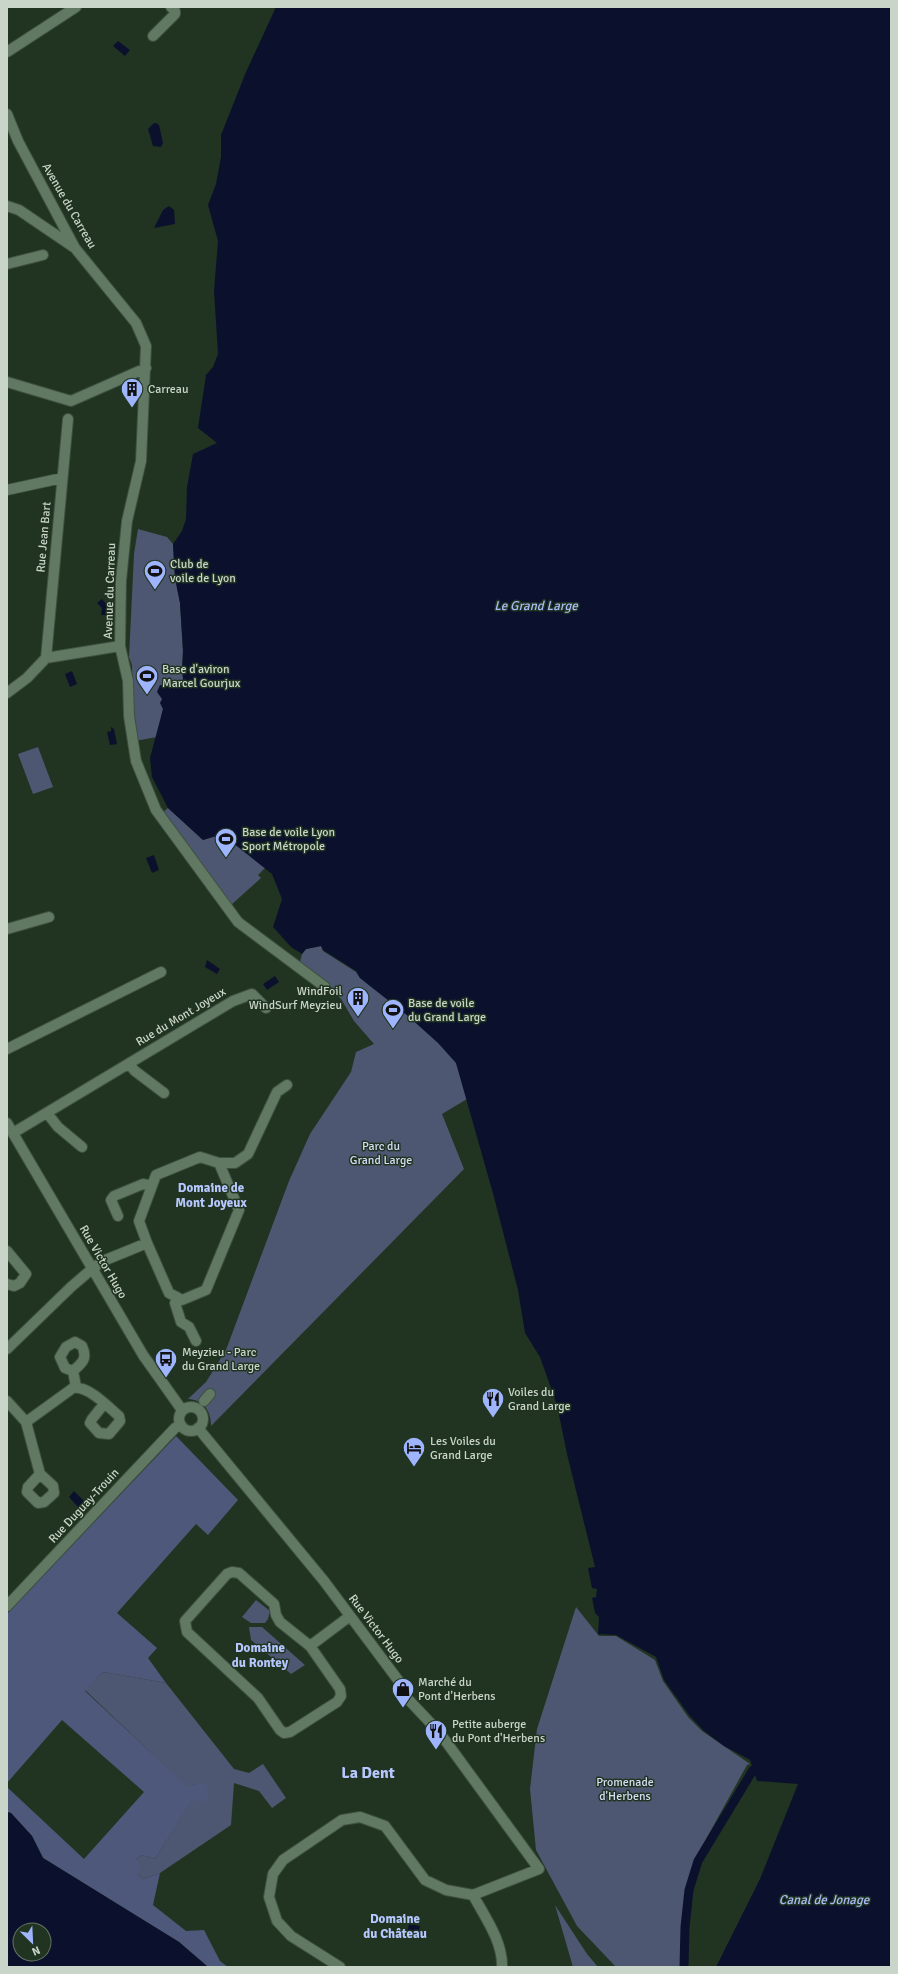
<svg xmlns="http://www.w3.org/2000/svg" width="898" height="1974" font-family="Signika,sans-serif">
	<rect width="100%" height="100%" fill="#203421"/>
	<path fill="#4e5772" d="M138 529 167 537 173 544 175 578 180 603 183 651 182 671 184 685 169 687 161 685 163 709 157 737 135 741 132 665 129 657 134 554Z
		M38 747 53 787 33 794 18 754Z
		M168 808 203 840 216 836 219 842 228 839 232 842 227 848 231 852 236 845 266 867 258 875 261 878 231 905 162 813Z
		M321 946 323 951 356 972 360 978C388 1000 434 1033 455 1061 458 1066 464 1091 467 1099L442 1114 464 1169 211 1426C211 1411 204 1400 188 1399L206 1382 226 1350 289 1181 310 1134 351 1072 356 1052 374 1044 354 1021 341 999 331 988 299 966 302 954 306 949Z
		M256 1600 270 1611 268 1619 265 1623H251L242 1617Z
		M576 1607 599 1636H616L655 1660 663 1681 688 1717 702 1731 750 1764 747 1765 695 1859 687 1891 681 1930 682 1967H616L577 1926 536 1850 530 1789 537 1729Z
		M249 1627H262L305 1665 291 1674 251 1640Z
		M103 1672 166 1683 234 1769 249 1773 263 1764 286 1798 272 1808 259 1791 234 1783 231 1825 160 1873 143 1879 137 1874 136 1859 142 1855 155 1859 193 1798 196 1784 188 1788 85 1690Z
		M555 1905 587 1954 598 1967H573Z"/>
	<path fill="#4d587a" d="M176 1436 238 1500 208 1535 196 1524 117 1613 157 1648 148 1658 166 1683 103 1672 85 1691 188 1787 196 1784H206L210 1793 206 1801 200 1803 193 1799 155 1859 142 1855 136 1859 141 1864 137 1874 143 1879 160 1873 153 1905 186 1931 204 1930 220 1961 228 1967H208L179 1942 43 1858 32 1836 11 1813 7 1812V1787L84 1859 144 1792 62 1720 7 1783V1614Z"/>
	<path fill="#0b112d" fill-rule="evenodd" d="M276 7H891V1967H716L760 1879 798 1784 757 1781 750 1760 724 1746 704 1731 689 1715 664 1680 656 1657 616 1635 598 1634 599 1617 595 1613 592 1598 596 1597 597 1589 592 1588 588 1568 595 1567 567 1454 557 1405 540 1357 525 1333 518 1290 494 1197 456 1063 438 1043 408 1016 360 978 356 971 323 950 321 946 306 949 302 954 291 947 273 927 282 899 272 874 228 839 219 842 216 836 203 840 168 808 152 777 150 758 163 709 160 703 162 699 157 692 160 685 170 687 184 685 182 671 183 651 180 603 175 578 173 544 182 531 186 519 187 487 193 454 217 443 198 428 206 375 213 367 218 354 214 291 218 241 208 205 216 184 221 157V135L246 72Z
		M118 41 130 50 125 56 113 46Z
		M154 123H156L159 125 163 143 161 147 153 146 148 129Z
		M169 206 174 210 175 224 154 228 163 210Z
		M102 599 108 606V615H101L102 608 97 603Z
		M72 671 77 684 70 687 65 674Z
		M111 727 114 729 117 744 110 745 107 732 111 731Z
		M154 855 159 870 152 873 146 858Z
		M207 960 220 969 217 974 205 967Z
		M275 976 279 982 267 990 263 984Z
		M74 1491 84 1501 78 1507 69 1497Z
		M7 1812 11 1813 32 1836 43 1858 179 1942 208 1967H7ZM20 1930H44V1954H20Z
		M409 1924 420 1926 418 1935 407 1933Z"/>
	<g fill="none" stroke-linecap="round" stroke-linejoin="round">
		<path stroke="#0b112d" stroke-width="9" d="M684 1967 685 1927 689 1890 698 1861 753 1770"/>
		<g stroke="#3e503f" stroke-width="12">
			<path id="street" d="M153 36 175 14V11L171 7
				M7 52 76 7
				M7 114 18 141 75 248 136 323 146 346 141 461 127 521 121 581 120 646 128 681 129 716 136 761 156 810 238 922 325 987
				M7 206 19 210 75 248
				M7 264 43 255
				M7 382 71 401 146 368
				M7 490 62 478
				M46 658 68 419
				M7 693 27 678 46 658 120 646
				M7 929 49 917
				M7 1049 161 972
				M129 1064 135 1071 164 1093
				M47 1113 58 1127 82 1147
				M13 1133 233 1001 252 994 266 1008
				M118 1216 111 1200 114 1196 143 1184 152 1186
				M147 1243 169 1293 182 1300 206 1290 239 1210 219 1163
				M7 1251 26 1274 20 1283 14 1286 7 1284
				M177 1297 175 1303 181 1322 189 1327 196 1341
				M7 1349 71 1287 92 1269 103 1261 147 1243 139 1221 156 1175 200 1157 219 1163H235L248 1154 277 1092 287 1085
				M73 1371 65 1368 60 1357 66 1347 75 1342 82 1346C88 1359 82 1363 73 1371L76 1387
				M7 1401 26 1422 40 1474 53 1486 54 1493 44 1502 38 1503 27 1492 28 1487 40 1474
				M204 1401 210 1394
				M26 1422 73 1388C89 1386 107 1406 119 1416L120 1421 109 1434 99 1433 90 1423 92 1419 104 1404
				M198 1428 324 1581 401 1684 406 1697 439 1732 539 1869 473 1895 446 1890 425 1880 385 1826 360 1817 342 1820 283 1860 273 1874 269 1897 277 1921 291 1936 340 1967
				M7 1606 175 1428 181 1425
				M310 1646 280 1622 276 1615 274 1604 239 1573 232 1572 227 1574 185 1621 187 1632 258 1698 280 1730 284 1733 290 1732 337 1702 341 1696 340 1689 310 1646 350 1616
				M473 1895C485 1917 503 1942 502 1967"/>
		</g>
		<g stroke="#3e503f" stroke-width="12">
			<path id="secondary" d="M7 1123 143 1355 182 1410
				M179 1419a12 12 0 1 1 24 0a12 12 0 1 1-24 0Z"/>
		</g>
		<use href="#street" stroke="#617862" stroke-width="10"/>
		<use href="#secondary" stroke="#617862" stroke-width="10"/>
	</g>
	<defs>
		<g id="building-pin" transform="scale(1.15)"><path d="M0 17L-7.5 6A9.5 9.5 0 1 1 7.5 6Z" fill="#9eb4fd" stroke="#203421"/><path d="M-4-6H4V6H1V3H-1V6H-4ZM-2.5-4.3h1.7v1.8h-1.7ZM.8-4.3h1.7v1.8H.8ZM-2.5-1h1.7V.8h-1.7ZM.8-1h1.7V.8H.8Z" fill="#111"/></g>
		<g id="stadium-pin" transform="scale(1.15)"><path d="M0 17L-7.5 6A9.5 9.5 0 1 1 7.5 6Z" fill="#9eb4fd" stroke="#203421"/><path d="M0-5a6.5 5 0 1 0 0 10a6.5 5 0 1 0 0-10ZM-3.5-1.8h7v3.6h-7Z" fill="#111"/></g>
		<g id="bus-pin" transform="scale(1.15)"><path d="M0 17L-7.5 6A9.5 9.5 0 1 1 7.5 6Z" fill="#9eb4fd" stroke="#203421"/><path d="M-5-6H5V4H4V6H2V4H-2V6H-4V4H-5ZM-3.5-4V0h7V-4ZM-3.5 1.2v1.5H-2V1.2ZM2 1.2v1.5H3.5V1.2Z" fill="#111"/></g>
		<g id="restaurant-pin" transform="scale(1.15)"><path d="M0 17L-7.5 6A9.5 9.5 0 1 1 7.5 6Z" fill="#9eb4fd" stroke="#203421"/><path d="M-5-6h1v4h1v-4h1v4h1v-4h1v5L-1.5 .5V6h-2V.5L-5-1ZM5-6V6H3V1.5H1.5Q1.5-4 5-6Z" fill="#111"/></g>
		<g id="hotel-pin" transform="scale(1.15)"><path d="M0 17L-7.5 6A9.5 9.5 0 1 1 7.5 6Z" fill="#9eb4fd" stroke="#203421"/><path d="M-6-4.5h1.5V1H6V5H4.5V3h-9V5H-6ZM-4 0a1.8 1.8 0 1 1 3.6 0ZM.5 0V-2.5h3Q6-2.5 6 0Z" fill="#111"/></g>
		<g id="shop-pin" transform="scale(1.15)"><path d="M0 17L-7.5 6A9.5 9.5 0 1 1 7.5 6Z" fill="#9eb4fd" stroke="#203421"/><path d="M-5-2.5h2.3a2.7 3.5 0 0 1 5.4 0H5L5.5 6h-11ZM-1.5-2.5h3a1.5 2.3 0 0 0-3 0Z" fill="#111"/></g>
	</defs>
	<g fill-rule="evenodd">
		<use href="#building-pin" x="132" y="389"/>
		<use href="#stadium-pin" x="155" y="571"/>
		<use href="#stadium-pin" x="147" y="676"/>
		<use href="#stadium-pin" x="226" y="839"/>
		<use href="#building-pin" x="358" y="998"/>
		<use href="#stadium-pin" x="393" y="1010"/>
		<use href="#bus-pin" x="166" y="1359"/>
		<use href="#restaurant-pin" x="493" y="1399"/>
		<use href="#hotel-pin" x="414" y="1448"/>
		<use href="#shop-pin" x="403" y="1689"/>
		<use href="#restaurant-pin" x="436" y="1731"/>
	</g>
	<g text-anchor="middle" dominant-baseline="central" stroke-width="3" stroke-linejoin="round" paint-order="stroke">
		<g font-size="12" fill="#c9d5c9" stroke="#203421">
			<text transform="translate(69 206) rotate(60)">Avenue du Carreau</text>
			<text transform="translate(44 537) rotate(-85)">Rue Jean Bart</text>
			<text transform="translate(110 591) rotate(-88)">Avenue du Carreau</text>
			<text transform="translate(181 1017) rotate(-31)">Rue du Mont Joyeux</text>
			<text transform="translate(103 1262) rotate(60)">Rue Victor Hugo</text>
			<text transform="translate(84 1506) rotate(-47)">Rue Duguay-Trouin</text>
			<text transform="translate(376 1629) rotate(53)">Rue Victor Hugo</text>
		</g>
		<g font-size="12" fill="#c9d5c9" stroke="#203421" text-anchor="start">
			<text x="148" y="389">Carreau</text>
			<text x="170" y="564">Club de<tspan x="170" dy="14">voile de Lyon</tspan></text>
			<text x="162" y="669">Base d'aviron<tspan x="162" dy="14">Marcel Gourjux</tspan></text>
			<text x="242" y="832">Base de voile Lyon<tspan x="242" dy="14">Sport Métropole</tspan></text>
			<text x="342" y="991" text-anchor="end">WindFoil<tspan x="342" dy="14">WindSurf Meyzieu</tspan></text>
			<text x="408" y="1003">Base de voile<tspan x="408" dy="14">du Grand Large</tspan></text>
			<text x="182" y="1352">Meyzieu - Parc<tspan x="182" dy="14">du Grand Large</tspan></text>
			<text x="508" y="1392">Voiles du<tspan x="508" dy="14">Grand Large</tspan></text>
			<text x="430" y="1441">Les Voiles du<tspan x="430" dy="14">Grand Large</tspan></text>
			<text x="418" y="1682">Marché du<tspan x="418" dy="14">Pont d'Herbens</tspan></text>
			<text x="452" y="1724">Petite auberge<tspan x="452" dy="14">du Pont d'Herbens</tspan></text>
		</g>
		<g font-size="12" fill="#d4dcf5" stroke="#203421">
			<text x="381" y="1146">Parc du<tspan x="381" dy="14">Grand Large</tspan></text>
			<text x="625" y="1782">Promenade<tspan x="625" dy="14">d'Herbens</tspan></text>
		</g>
		<g font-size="13" font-style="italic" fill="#a9bbf7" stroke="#203421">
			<text x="536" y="606">Le Grand Large</text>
			<text x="824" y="1900">Canal de Jonage</text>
		</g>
		<g font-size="13" font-weight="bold" fill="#b6c7fe" stroke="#203421">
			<text x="211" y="1188">Domaine de<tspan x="211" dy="15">Mont Joyeux</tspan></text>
			<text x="260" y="1648">Domaine<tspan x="260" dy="15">du Rontey</tspan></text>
			<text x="395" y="1919">Domaine<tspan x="395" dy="15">du Château</tspan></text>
		</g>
		<g font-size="16" font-weight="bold" fill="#b6c7fe" stroke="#203421">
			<text x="368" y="1773">La Dent</text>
		</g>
	</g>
	<rect width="898" height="1974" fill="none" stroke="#c9d5c9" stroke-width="16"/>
	<g transform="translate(32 1942) rotate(156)"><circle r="19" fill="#203421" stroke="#647464"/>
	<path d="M0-3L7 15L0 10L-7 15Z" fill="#9eb4fd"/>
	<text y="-6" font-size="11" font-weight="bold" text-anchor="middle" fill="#c9d5c9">N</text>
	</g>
</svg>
